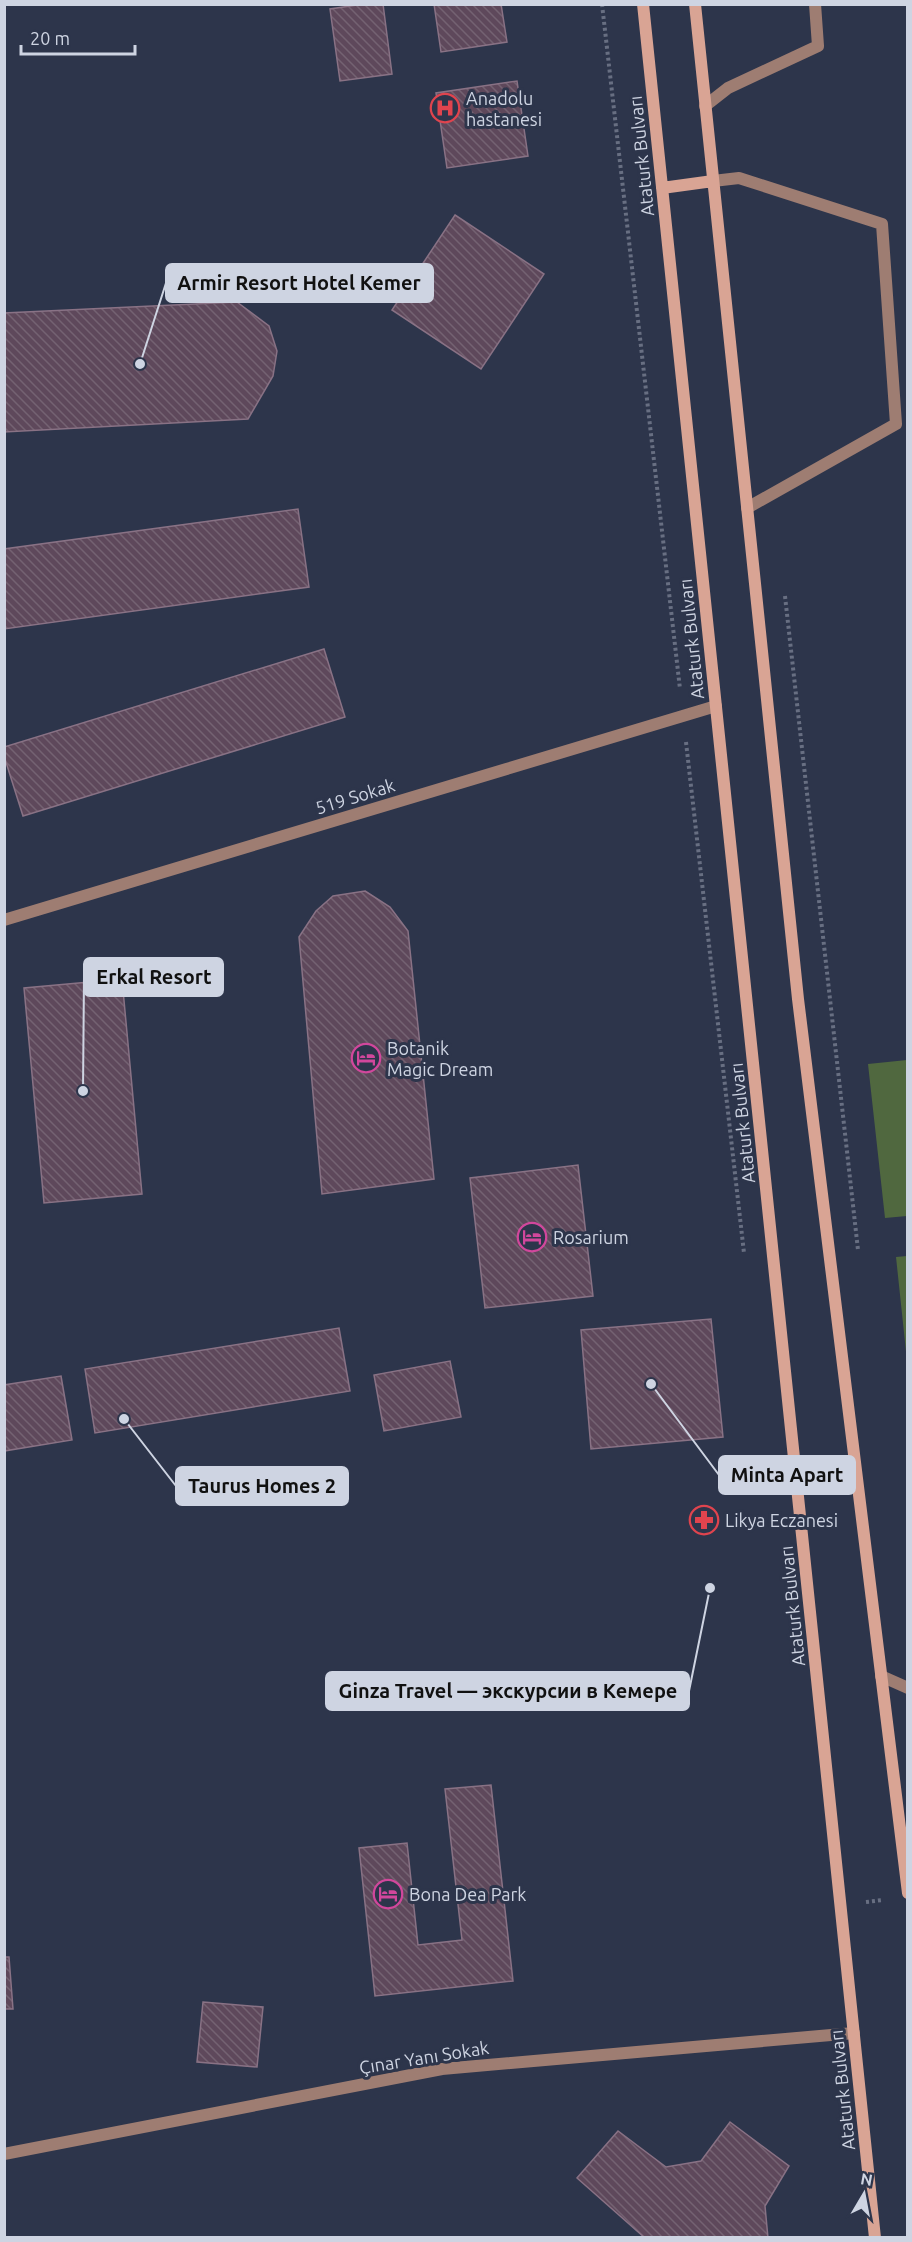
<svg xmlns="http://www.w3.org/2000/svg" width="912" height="2242" font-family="Ubuntu,sans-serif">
	<defs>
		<pattern id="building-back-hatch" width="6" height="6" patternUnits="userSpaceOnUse" patternTransform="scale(1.5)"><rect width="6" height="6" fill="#5e485b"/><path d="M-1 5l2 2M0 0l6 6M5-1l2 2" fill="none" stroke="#746272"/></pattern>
	</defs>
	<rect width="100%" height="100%" fill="#2d354b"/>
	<path fill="#50683f" d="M907 1060V1216L885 1218 868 1064Z
		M907 1256H908L907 1361 896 1257Z"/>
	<path fill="url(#building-back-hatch)" stroke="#897285" stroke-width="1.5" d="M364 4H383L392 74 340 81 330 9Z
		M434 4H501L507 42 441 52Z
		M517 81 528 156 447 168 436 93Z
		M455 215 544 274 481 369 392 310Z
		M237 302 269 326 277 351 273 376 248 419 4 432V313Z
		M298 509 309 587 4 629V549Z
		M324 649 345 717 23 816 4 756V747Z
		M365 891 390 907 408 931 434 1179 322 1194 299 937 316 911 333 896Z
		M122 979 142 1194 44 1203 24 988Z
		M578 1165 593 1296 485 1308 470 1178Z
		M711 1319 723 1437 591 1449 581 1330Z
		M339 1328 350 1391 95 1433 85 1369Z
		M450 1361 461 1417 384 1431 374 1375Z
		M61 1376 72 1440 4 1451V1385Z
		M491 1785 513 1981 375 1996 359 1848 407 1843 418 1945 462 1940 445 1789Z
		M4 1957H9L13 2009H4Z
		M203 2002 263 2007 257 2067 197 2062Z
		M730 2122 789 2166 765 2206 768 2238H645L577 2178 618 2131 666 2167 701 2161Z"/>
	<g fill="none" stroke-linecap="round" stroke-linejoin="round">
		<path stroke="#686f82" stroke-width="4" stroke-dasharray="3 3" stroke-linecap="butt" d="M602 4 680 689
			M785 596 858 1250
			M686 742 744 1253
			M866 1902 883 1900"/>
		<path stroke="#9e7d72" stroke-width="12" d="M705 106 728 88 818 46 815 4
			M713 181 739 178 882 224 896 424 747 508
			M881 1676 908 1688"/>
		<path stroke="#9e7d72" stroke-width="12" d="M4 920 716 706
			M4 2154 442 2069 854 2033"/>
		<path stroke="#d9a494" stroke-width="12" d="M643 4 875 2238
			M695 4 798 999 908 1893
			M662 188 713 181"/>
	</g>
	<defs>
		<g id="hospital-ring" transform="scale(1.5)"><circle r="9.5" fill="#2d354b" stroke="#e0444e" stroke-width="1.5"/><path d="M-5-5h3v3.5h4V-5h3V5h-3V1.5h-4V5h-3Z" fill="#e0444e"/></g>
		<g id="hotel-ring" transform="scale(1.5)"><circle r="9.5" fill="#2d354b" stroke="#d1479c" stroke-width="1.5"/><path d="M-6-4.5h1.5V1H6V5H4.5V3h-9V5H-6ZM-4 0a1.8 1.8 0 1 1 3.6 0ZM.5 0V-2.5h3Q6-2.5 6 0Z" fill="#d1479c"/></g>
		<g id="pharmacy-ring" transform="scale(1.5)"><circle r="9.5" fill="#2d354b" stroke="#e0444e" stroke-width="1.5"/><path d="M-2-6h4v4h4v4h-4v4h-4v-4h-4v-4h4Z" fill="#e0444e"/></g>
	</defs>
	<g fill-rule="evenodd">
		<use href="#hospital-ring" x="445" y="108"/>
		<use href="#hotel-ring" x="366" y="1058"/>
		<use href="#hotel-ring" x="532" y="1237"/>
		<use href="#pharmacy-ring" x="704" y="1520"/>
		<use href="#hotel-ring" x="388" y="1894"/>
	</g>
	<g text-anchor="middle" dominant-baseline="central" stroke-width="6" stroke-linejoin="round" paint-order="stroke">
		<g font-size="18" fill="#ced4e2" stroke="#2d354b" text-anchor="start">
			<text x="466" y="98">Anadolu<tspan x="466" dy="21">hastanesi</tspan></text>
			<text x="387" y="1048">Botanik<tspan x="387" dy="21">Magic Dream</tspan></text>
			<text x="553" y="1237">Rosarium</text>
			<text x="725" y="1520">Likya Eczanesi</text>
			<text x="409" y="1894">Bona Dea Park</text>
		</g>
		<g font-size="18" fill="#ced4e2" stroke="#2d354b">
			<text transform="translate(641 156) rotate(-96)">Ataturk Bulvarı</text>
			<text transform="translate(691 639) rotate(-96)">Ataturk Bulvarı</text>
			<text transform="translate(355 796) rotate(-17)">519 Sokak</text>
			<text transform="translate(742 1123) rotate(-96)">Ataturk Bulvarı</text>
			<text transform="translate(792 1606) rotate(-96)">Ataturk Bulvarı</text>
			<text transform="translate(424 2057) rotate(-9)">Çınar Yanı Sokak</text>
			<text transform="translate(842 2090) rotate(-96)">Ataturk Bulvarı</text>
		</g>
	</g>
	<path fill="none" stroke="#ced4e2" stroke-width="2" d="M140 364L166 283M83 1091L84 977M651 1384L719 1475M124 1419L176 1486M710 1588L689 1691"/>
	<g fill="#ced4e2" stroke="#2d354b" stroke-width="2">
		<circle cx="140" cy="364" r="6"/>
		<circle cx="83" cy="1091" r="6"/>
		<circle cx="651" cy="1384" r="6"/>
		<circle cx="124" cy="1419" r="6"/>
		<circle cx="710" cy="1588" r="6"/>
	</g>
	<g fill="#ced4e2" stroke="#ced4e2" stroke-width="2">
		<rect x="166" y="264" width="267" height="38" rx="6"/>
		<rect x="84" y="958" width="139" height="38" rx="6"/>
		<rect x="719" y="1456" width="136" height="38" rx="6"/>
		<rect x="176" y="1467" width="172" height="38" rx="6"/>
		<rect x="326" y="1672" width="363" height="38" rx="6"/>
	</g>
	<g font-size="20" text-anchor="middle" font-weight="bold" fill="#111">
		<text x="299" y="290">Armir Resort Hotel Kemer</text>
		<text x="154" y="984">Erkal Resort</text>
		<text x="787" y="1482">Minta Apart</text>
		<text x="262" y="1493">Taurus Homes 2</text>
		<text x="508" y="1698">Ginza Travel — экскурсии в Кемере</text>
	</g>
	<rect width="912" height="2242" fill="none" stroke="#ced4e2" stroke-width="12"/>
	<g transform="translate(864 2194) rotate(10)" stroke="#2d354b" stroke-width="4.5" paint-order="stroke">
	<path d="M0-4.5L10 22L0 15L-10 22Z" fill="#ced4e2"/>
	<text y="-9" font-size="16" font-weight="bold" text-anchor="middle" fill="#ced4e2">N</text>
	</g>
	<path d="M21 45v9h114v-9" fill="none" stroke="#ced4e2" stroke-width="3"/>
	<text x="30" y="45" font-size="18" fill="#ced4e2" stroke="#2d354b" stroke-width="4.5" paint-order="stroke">20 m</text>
</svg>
